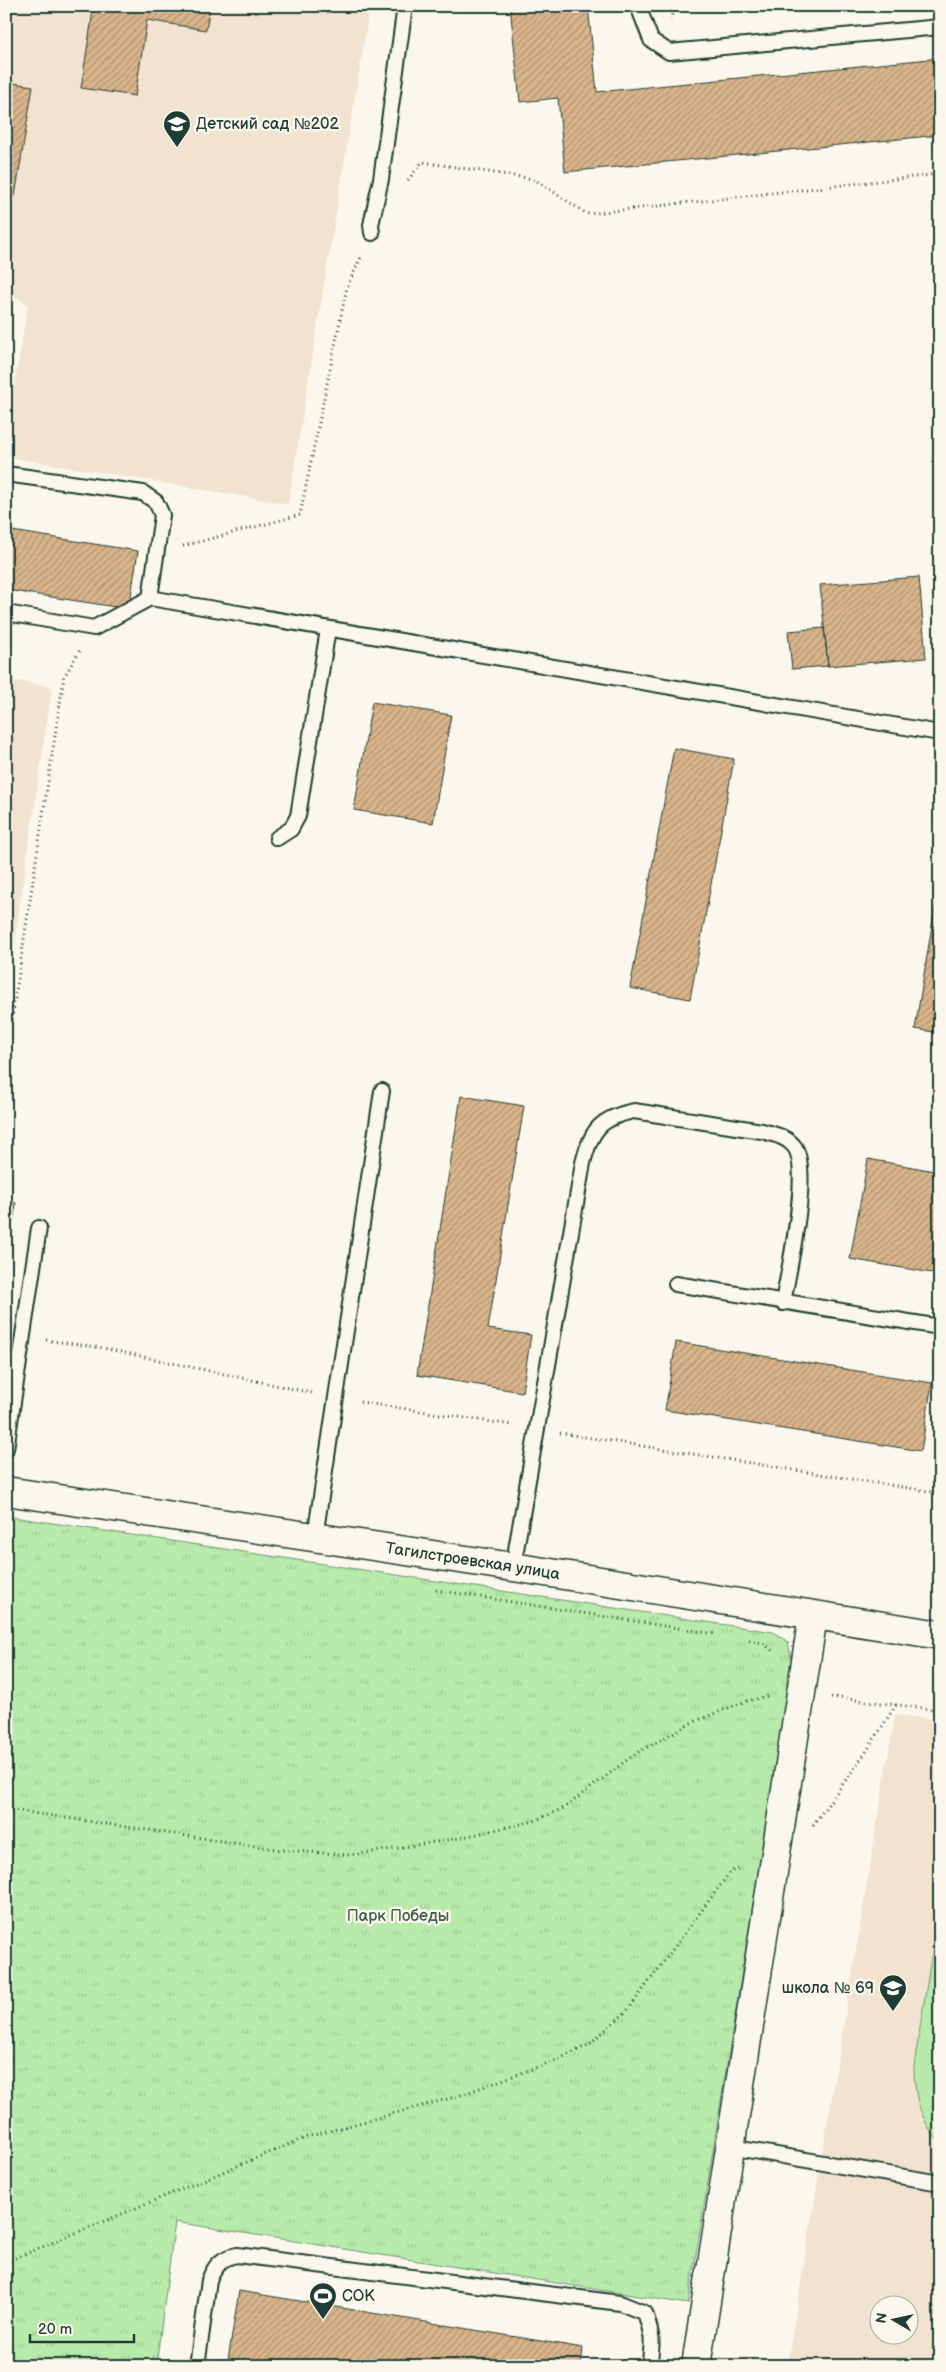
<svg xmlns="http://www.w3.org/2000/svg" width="946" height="2372" font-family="'Balsamiq Sans',sans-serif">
	<defs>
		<pattern id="park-tufts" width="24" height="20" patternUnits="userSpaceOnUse" patternTransform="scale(1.25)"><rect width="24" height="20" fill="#b8ebab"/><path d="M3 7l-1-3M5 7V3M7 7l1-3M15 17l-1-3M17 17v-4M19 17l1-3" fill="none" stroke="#9eca94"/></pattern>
		<pattern id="building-hatch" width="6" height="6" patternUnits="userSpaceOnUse" patternTransform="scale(1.25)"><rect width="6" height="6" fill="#dab48b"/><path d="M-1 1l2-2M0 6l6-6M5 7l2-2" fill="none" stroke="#b09472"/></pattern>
	</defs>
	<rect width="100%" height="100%" fill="#fbf7ec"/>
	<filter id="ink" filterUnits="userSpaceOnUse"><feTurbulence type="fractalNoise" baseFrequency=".02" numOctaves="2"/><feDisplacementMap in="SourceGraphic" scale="10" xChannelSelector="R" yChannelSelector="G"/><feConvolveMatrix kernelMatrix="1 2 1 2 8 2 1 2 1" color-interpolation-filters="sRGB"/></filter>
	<g filter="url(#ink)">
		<path fill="#f1e3cf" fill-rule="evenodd" d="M6 6H370L288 504 15 458 6 450V435L28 305 6 290Z
			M6 679 52 687 6 1000Z
			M895 1715 940 1720V2366H787ZM878 2304H908V2334H878Z"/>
		<path fill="#b8ebab" stroke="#6c9470" d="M940 1901V2039L935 2086 940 2106V2143C920 2119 914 2097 914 2066Z"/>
		<path fill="url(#park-tufts)" stroke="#6c9470" d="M6 1516 773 1632 788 1642 792 1664 688 2304 175 2222 156 2366H6Z"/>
		<path fill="url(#building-hatch)" stroke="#1f3d34" d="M63 6H210L206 30 147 20 135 96 81 88 93 11Z
			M510 6H588L597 92 940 58V135L565 172 558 98 520 102Z
			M6 82 33 86 15 196 6 195Z
			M6 530 138 551 129 609 6 590Z
			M919 577 926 658 828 666 820 585Z
			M824 628 828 666 792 669 788 631Z
			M372 702 451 715 433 823 354 810Z
			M674 748 734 759 690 999 630 988Z
			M940 877V1033L915 1029Z
			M461 1096 524 1106 488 1329 531 1335 522 1392 417 1375Z
			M868 1159 940 1172 938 1274 850 1259Z
			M6 1201 16 1203 6 1268Z
			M676 1342 932 1383 921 1451 665 1410Z
			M239 2291 583 2348 581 2366H227Z"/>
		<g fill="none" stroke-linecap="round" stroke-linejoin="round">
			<g stroke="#1f3d34" stroke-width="18">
				<path id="service" d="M638 6 651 40 669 52 940 27
					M372 233 371 225 381 179 405 6
					M6 474 143 493 156 502 162 515 150 598
					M6 613 94 628 150 598 940 733
					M277 838 291 829 298 816 328 629
					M676 1284 940 1327
					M6 1449 39 1228
					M315 1537 382 1091
					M513 1567 583 1163C591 1130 600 1118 634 1111L762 1131C773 1134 785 1136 793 1145 813 1165 788 1273 783 1303
					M730 2147 940 2183
					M197 2366 209 2280C215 2265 221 2258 237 2255L620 2303 645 2313C653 2336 653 2342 649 2366"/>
			</g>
			<g stroke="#1f3d34" stroke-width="31">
				<path id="minor" d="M696 2366 813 1616"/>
			</g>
			<g stroke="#1f3d34" stroke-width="31">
				<g id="tertiary">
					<path id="s1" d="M6 1491 513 1567 940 1635"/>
				</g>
			</g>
			<path stroke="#1f3d34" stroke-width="3" stroke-dasharray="1 4" stroke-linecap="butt" d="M670 20 675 6
				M408 180 422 162 534 179 587 214 940 174
				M183 546 300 515 347 287 362 255
				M6 1032 11 1025 64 677 80 650
				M46 1340 103 1348 312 1393
				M360 1402 512 1425
				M560 1433 940 1493
				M436 1590 716 1634
				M749 1640 763 1643 774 1652
				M831 1697 940 1710
				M6 1809 282 1850 350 1855 380 1851 459 1838 534 1821 564 1808 635 1754 691 1723 743 1702 768 1696
				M813 1825 864 1755 896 1705
				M6 2262 307 2137 458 2096 557 2060 588 2045 627 2011 731 1871 742 1868"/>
			<use href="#service" stroke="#fbf7ec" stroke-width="14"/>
			<use href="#minor" stroke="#fbf7ec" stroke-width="28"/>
			<use href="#tertiary" stroke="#fbf7ec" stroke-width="28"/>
		</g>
	</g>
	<defs>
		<g id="school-pin" transform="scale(1.4375)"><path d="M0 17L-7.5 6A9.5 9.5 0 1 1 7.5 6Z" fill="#1f3d34" stroke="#fbf7ec"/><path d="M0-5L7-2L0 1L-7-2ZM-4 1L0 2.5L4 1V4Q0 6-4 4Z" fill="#fff"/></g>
		<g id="stadium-pin" transform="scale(1.4375)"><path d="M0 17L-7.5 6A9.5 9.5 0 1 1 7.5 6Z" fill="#1f3d34" stroke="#fbf7ec"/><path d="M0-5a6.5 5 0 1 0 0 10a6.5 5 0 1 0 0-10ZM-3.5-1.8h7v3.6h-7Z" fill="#fff"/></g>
	</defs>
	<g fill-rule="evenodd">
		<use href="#school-pin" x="177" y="124"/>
		<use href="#school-pin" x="893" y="1988"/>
		<use href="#stadium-pin" x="323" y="2296"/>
	</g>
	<g text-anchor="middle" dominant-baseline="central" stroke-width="5" stroke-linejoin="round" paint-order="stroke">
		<g font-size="16" fill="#1f3d34" stroke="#fbf7ec" text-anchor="start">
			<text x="196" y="124">Детский сад №202</text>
			<text x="874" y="1988" text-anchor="end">школа № 69</text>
			<text x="342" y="2296">СОК</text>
		</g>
		<g font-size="16" fill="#1f3d34" stroke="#fbf7ec">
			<text stroke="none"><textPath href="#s1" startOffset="472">Тагилстроевская улица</textPath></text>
		</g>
		<g font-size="16" fill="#3e604c" stroke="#fbf7ec">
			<text x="398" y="1916">Парк Победы</text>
		</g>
	</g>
	<rect width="946" height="2372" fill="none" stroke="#fbf7ec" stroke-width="25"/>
	<rect x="12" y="12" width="921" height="2347" fill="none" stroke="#1f3d34" stroke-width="2" filter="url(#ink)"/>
	<g transform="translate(894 2320) rotate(279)"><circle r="24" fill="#fbf7ec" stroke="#a3ada2"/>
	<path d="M0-4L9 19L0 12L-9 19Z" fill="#1f3d34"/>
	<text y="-8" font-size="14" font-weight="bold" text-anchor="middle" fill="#1f3d34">N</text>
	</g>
	<path d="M30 2334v8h104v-8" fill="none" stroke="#1f3d34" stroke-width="2.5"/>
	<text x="38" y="2334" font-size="15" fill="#1f3d34" stroke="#fbf7ec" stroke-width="4" paint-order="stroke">20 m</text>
</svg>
